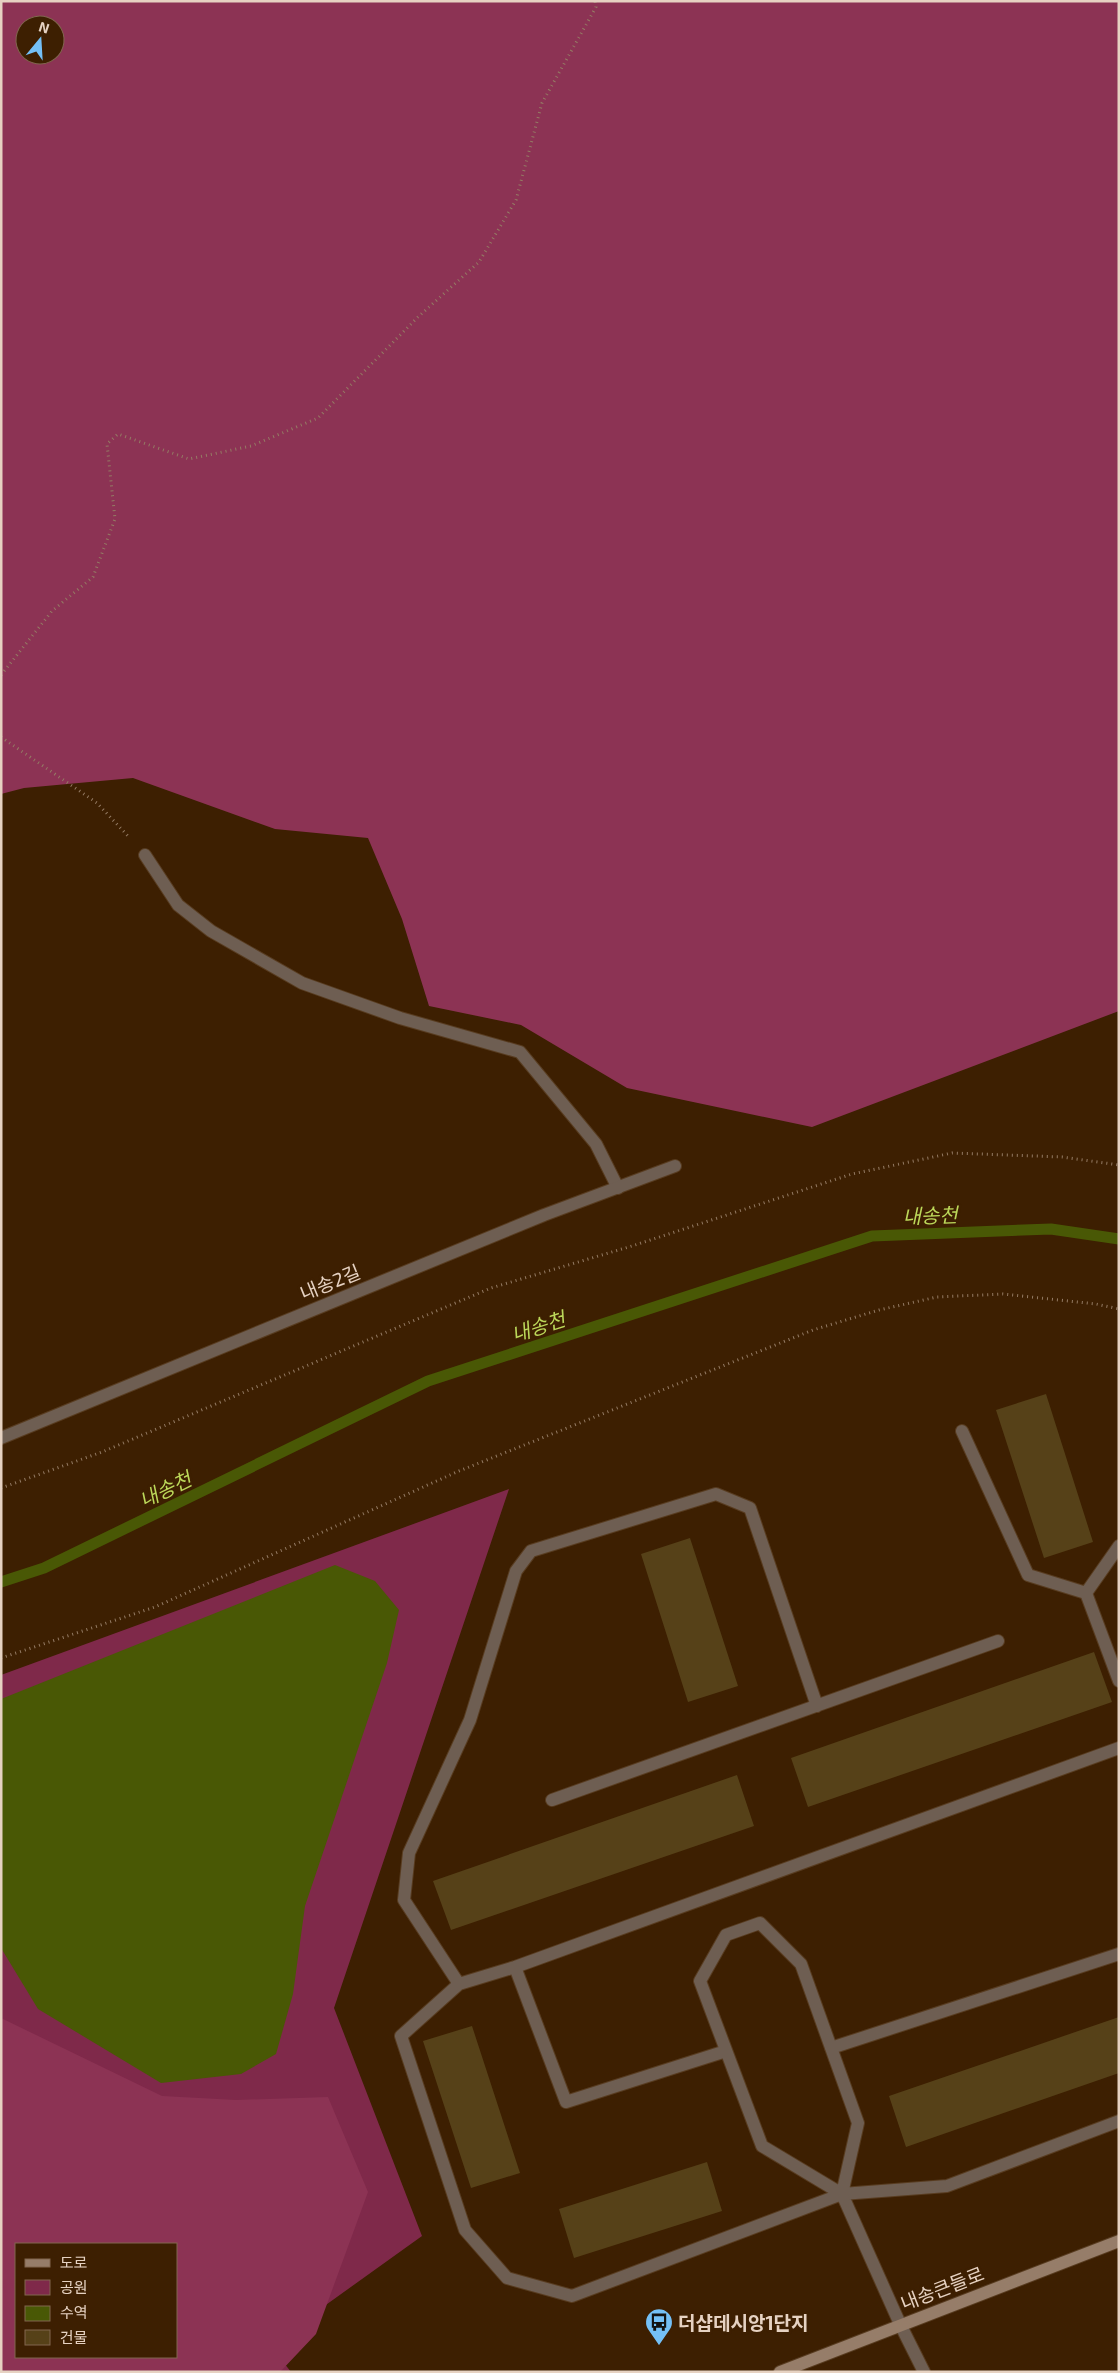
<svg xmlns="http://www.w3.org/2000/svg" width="1120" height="2373" font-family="'Exo 2','Noto Sans KR',sans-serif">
	<rect width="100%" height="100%" fill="#3d1f01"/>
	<path fill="#7f294a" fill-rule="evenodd" d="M509 1489 334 2008 422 2236 270 2345 291 2372H1V1675ZM16 2244H176V2357H16Z"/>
	<path fill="#8c3354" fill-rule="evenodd" d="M1 1H1119V1011L812 1127 627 1088 521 1025 429 1006 402 919 368 838 275 829 133 778 24 788 1 794ZM25 25H55V55H25Z
		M1 2018 162 2096 236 2100 328 2097 368 2192 316 2334 280 2372H1ZM16 2244H176V2357H16Z"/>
	<path fill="#495805" d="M335 1565 375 1581 399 1610 387 1663 305 1906 293 1994 276 2054 241 2074 161 2083 38 2009 1 1948V1699Z"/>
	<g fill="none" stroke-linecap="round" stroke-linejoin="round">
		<path stroke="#495805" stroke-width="11" d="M1 1582 44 1568 428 1381 872 1236 1051 1229 1119 1239"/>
	</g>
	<path fill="#564118" d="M1046 1394 1093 1542 1044 1558 996 1410Z
		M690 1538 738 1686 688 1702 641 1554Z
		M1094 1652 1112 1702 808 1807 791 1758Z
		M737 1775 754 1826 451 1930 433 1881Z
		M1119 2017V2073L906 2147 889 2096Z
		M472 2026 520 2173 471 2188 423 2041Z
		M707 2162 722 2211 574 2258 559 2209Z"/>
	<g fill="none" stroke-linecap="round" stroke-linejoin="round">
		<g stroke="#583c20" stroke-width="14">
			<path id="lane" d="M145 855 178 905 211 931 302 983 400 1018 520 1052 596 1144 618 1188
				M962 1431 1028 1575 1086 1593
				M1119 1546 1086 1593 1119 1681
				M1119 1748 515 1967 459 1984 401 2036 465 2230 507 2278 572 2296 842 2194 947 2186 1119 2121
				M552 1800 998 1641
				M515 1967 566 2102 726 2051
				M459 1984 404 1900 409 1853 470 1720 516 1571 531 1551 716 1494 750 1508 817 1706
				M831 2048 1119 1954
				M842 2194 858 2123 801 1964 760 1923 726 1935 700 1981 762 2146 842 2194 900 2324 924 2372"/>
		</g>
		<g stroke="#583c20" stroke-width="14">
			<path id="street" d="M1 1438 544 1215 675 1166"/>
		</g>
		<g stroke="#583c20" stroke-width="14">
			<path id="secondary" d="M780 2372 1119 2241"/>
		</g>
		<path stroke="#947b64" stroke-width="3" stroke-dasharray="1 4" stroke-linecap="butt" d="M1 675 52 611 93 577 115 519 107 444 118 434 189 459 251 446 318 418 418 317 479 262 516 200 542 103 596 7 595 1
			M1 737 97 803 128 836
			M1 1488 102 1452 491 1288 632 1246 852 1174 952 1153 1062 1157 1119 1165
			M1 1658 155 1607 459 1471 813 1330 879 1310 937 1297 1003 1294 1096 1304 1119 1309"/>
		<use href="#lane" stroke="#6e5e52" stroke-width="12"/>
		<use href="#street" stroke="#6e5e52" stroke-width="12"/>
		<use href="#secondary" stroke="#967d69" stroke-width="12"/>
	</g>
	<defs>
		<g id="bus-pin" transform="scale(1.4375)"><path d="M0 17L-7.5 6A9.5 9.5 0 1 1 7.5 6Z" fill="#74c0f6" stroke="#3d1f01"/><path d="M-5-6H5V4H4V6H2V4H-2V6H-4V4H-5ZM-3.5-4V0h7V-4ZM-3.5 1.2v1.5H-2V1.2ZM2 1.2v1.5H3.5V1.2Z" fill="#111"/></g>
	</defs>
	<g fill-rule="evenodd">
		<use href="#bus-pin" x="659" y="2322"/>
	</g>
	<g text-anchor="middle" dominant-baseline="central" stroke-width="5" stroke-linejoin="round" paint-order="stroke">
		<g font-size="19" fill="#e6d2c2" stroke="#3d1f01">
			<text transform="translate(330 1282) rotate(-22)">내송2길</text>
			<text transform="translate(942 2288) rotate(-21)">내송큰들로</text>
		</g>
		<g font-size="19" font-weight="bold" fill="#e6d2c2" stroke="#3d1f01" text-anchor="start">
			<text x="678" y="2322">더샵데시앙1단지</text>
		</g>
		<g font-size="20" font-style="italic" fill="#bcd85a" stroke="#3d1f01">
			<text transform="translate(930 1215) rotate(-2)">내송천</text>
			<text transform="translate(538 1326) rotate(-18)">내송천</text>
			<text transform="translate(165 1489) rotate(-26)">내송천</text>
		</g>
	</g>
	<rect width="1120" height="2373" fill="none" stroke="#e6d2c2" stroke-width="5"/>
	<rect x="15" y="2243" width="162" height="115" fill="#3d1f01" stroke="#81674e"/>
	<rect x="25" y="2259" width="25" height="8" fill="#967d69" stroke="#81674e"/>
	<text x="60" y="2268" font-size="15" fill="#e6d2c2">도로</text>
	<rect x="25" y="2280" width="25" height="15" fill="#7f294a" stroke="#81674e"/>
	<text x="60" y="2293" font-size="15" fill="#e6d2c2">공원</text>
	<rect x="25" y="2306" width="25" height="15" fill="#495805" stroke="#81674e"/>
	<text x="60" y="2318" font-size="15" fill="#e6d2c2">수역</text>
	<rect x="25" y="2330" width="25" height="15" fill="#564118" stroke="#81674e"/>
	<text x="60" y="2343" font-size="15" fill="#e6d2c2">건물</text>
	<g transform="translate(40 40) rotate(18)"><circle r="24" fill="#3d1f01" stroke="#81674e"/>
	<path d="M0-4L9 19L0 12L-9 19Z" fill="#74c0f6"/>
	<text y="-8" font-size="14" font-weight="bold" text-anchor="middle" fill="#e6d2c2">N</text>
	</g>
</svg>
